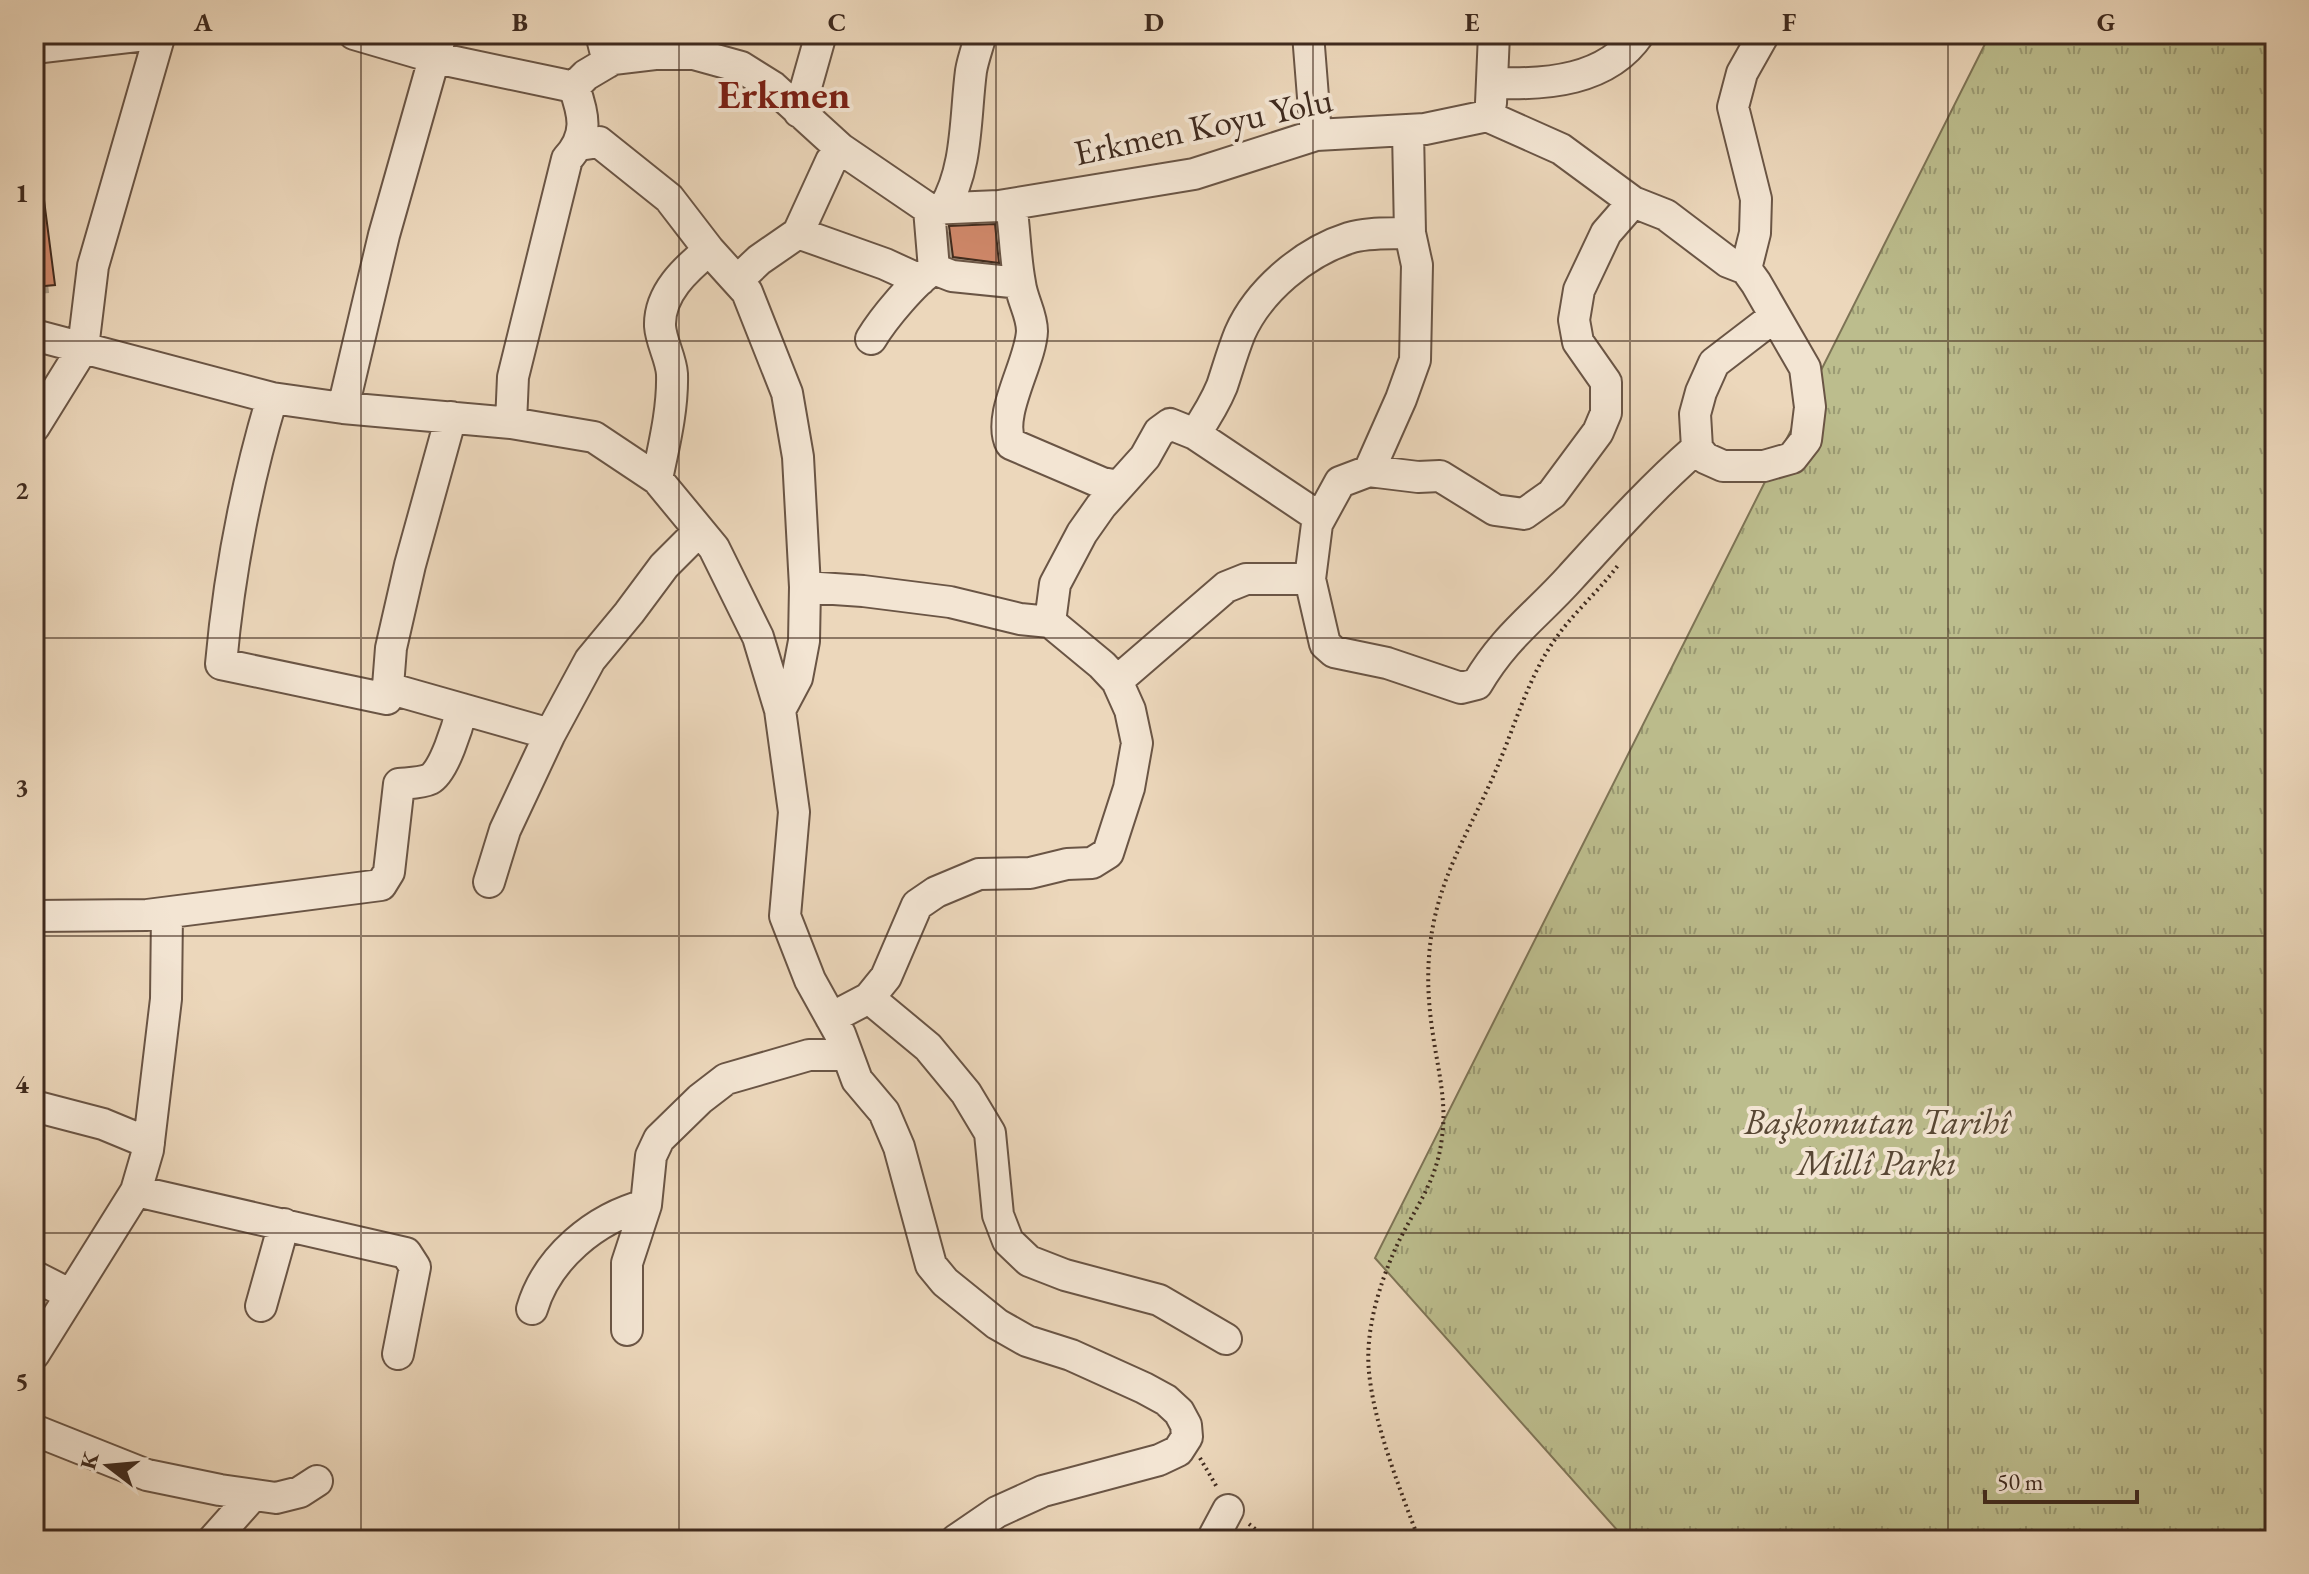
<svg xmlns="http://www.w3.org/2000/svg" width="2309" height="1574" font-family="'EB Garamond',serif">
	<defs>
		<pattern id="park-tufts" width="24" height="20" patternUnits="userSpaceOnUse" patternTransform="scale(2)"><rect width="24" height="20" fill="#bcbd8d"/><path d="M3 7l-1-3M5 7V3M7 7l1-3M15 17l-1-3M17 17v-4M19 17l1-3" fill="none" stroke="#9a9a73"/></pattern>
		<filter id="shadow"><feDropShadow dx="-7" dy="7" stdDeviation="0" flood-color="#0004"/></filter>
	</defs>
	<rect width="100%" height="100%" fill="#ecd7bb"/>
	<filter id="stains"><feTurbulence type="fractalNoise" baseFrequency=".0025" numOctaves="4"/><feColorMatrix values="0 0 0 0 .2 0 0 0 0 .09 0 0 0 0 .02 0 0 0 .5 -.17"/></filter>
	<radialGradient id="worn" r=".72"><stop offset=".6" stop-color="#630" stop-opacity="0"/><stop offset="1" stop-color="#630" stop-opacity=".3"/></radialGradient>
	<path fill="url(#park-tufts)" stroke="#7e7456" stroke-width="2" d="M1990 34H2275V1540H1626L1375 1258Z"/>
	<path fill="#d0886a" stroke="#3f2a1e" stroke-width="2" filter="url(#shadow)" d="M34 200H44L55 285 34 287Z
		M995 224 999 263 953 257 949 226Z"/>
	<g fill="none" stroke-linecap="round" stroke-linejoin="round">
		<g stroke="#6a5545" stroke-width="34">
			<path id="minor" d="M354 34 436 58 574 87
				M601 34 608 62
				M1308 34 1316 135
				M34 48 154 34
				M1494 83C1546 85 1607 81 1639 34
				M574 87 586 75 613 59 655 54H694L741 67 773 87 841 149 929 209 999 206 1194 174 1316 135 1425 129 1487 116 1561 149 1633 202 1666 215 1728 262 1746 269 1756 283 1805 368 1810 407 1806 440 1792 458 1764 466H1723L1705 458 1697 448 1695 414 1701 392 1714 363 1774 317
				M1491 103 1494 34
				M799 112 821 34
				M579 145 599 142 669 198 709 250 747 292 787 393 798 457 805 587 804 641 797 678 780 710
				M1633 202 1606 233 1579 290 1574 320 1578 342 1606 382V413L1598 432 1552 494 1524 514 1495 510 1440 476 1418 477 1369 471 1340 482 1317 524 1310 579 1325 644 1334 652 1387 663 1461 688 1477 684C1505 636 1536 616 1571 577 1611 533 1651 488 1697 448
				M1011 204C1015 230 1015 257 1020 283 1022 300 1032 314 1032 331 1031 362 996 416 1011 444L1102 483 1118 486
				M944 208C968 168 965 117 971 71 973 59 978 46 981 34
				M929 209 934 269
				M798 233 885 264 920 280
				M934 269 952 276 1020 283
				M1746 269 1755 233 1756 199 1733 107 1742 73 1764 34
				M738 280 759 260 798 233 831 161 841 149
				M34 335 272 398 343 408 511 423 594 437 657 479 714 548 758 637 780 710 794 812 785 916 810 980 840 1034 857 1080 884 1112 899 1147 931 1265 945 1282 997 1324 1027 1341 1071 1355 1144 1388 1166 1400 1179 1412 1186 1425 1187 1437 1178 1451 1159 1460 1043 1491 997 1512 956 1540
				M871 339C883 319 915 280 934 269
				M272 398C246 485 229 574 221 664L387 699 391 648 410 565 451 417
				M343 408 384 235 441 34
				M511 423 513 377 567 159C589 135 584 115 574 87
				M34 427 83 348 93 266 160 34
				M1195 434C1205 419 1215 403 1222 386 1228 368 1233 350 1240 333 1259 290 1305 252 1349 238 1368 232 1390 234 1410 233L1408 131
				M1369 471 1401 399 1415 360 1417 265 1410 233
				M657 479C664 445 673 409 672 374 671 358 661 342 660 326 659 293 686 269 709 250
				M805 587 863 591 950 602 1020 619 1050 622 1102 665 1117 681 1130 710 1137 743 1129 788 1108 853 1092 863 1067 864 1030 873 979 874 936 892 917 905 886 977 869 998 831 1018
				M1050 622 1055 584 1082 533 1101 506 1145 457 1159 432 1170 424 1195 434 1319 517
				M1117 681 1226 587 1246 579H1310
				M388 688 550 734
				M489 882 505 830 550 734 590 660 629 613 664 566 699 531
				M34 916 147 915 381 885 389 872 399 784C409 783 422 783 430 779 444 772 458 725 462 709
				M869 998 928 1047 966 1093 990 1133 998 1215 1008 1241 1029 1261 1065 1275 1159 1300 1226 1339
				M34 1106 103 1124 149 1143
				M136 1191 406 1253 415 1267 398 1354
				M34 1276 71 1295
				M261 1306 284 1224
				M532 1309C547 1258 595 1218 646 1205
				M627 1330V1263L646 1205 651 1156 659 1139 700 1099 726 1079 809 1055H845
				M34 1354 136 1191 148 1150 166 999 167 913
				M34 1430 147 1475 220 1490 276 1498 300 1492 317 1481
				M213 1540 253 1495
				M1212 1540 1228 1510"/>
		</g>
		<path stroke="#3f2a1e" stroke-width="4" stroke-dasharray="2 4" stroke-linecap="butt" d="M1200 1458 1218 1489
			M1249 1524 1269 1540
			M1419 1540C1400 1489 1374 1425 1369 1372 1365 1333 1378 1289 1393 1254 1411 1212 1437 1185 1442 1137 1447 1102 1438 1070 1433 1035 1429 1009 1427 983 1429 957 1434 883 1468 835 1496 770 1515 726 1528 677 1556 638 1575 611 1600 590 1619 564"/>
		<use href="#minor" stroke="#f3e5d3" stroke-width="30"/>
	</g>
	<path fill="none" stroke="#3f2a1e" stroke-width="2" stroke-opacity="0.55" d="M361 34V1540M679 34V1540M996 34V1540M1313 34V1540M1630 34V1540M1948 34V1540M34 341H2275M34 638H2275M34 936H2275M34 1233H2275"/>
	<g text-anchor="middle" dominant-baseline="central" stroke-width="8" stroke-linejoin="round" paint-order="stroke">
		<g font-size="36" fill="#3f2a1e" stroke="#f3e5d3">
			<text transform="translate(1203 126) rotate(-12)">Erkmen Koyu Yolu</text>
		</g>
		<g font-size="36" font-style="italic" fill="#584734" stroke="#f3e5d3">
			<text x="1877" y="1121">Başkomutan Tarihî<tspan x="1877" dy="41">Millî Parkı</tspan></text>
		</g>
		<g font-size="40" font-weight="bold" fill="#7a1f14" stroke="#f3e5d3">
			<text x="784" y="94">Erkmen</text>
		</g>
	</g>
	<rect width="2309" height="1574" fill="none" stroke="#ecd7bb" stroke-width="88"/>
	<g transform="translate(108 1466) rotate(286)" stroke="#f3e5d3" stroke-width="6" paint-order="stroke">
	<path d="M0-6L14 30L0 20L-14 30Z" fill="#3f2a1e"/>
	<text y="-12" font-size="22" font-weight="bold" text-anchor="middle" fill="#3f2a1e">K</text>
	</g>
	<path d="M1985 1490v12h152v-12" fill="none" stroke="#3f2a1e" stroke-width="4"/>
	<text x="1997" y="1490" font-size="24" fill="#3f2a1e" stroke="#f3e5d3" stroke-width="6" paint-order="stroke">50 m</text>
	<rect x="44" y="44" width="2221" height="1486" fill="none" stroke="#3f2a1e" stroke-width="3"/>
	<g font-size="26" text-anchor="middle" font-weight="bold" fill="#3f2a1e">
		<text x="203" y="31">A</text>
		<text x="520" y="31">B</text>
		<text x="837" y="31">C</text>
		<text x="1154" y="31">D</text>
		<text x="1472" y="31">E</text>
		<text x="1789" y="31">F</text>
		<text x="2106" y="31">G</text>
		<text x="22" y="202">1</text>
		<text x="22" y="499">2</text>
		<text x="22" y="796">3</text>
		<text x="22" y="1093">4</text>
		<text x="22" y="1390">5</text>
	</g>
	<rect width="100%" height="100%" filter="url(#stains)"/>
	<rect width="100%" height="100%" fill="url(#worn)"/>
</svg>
